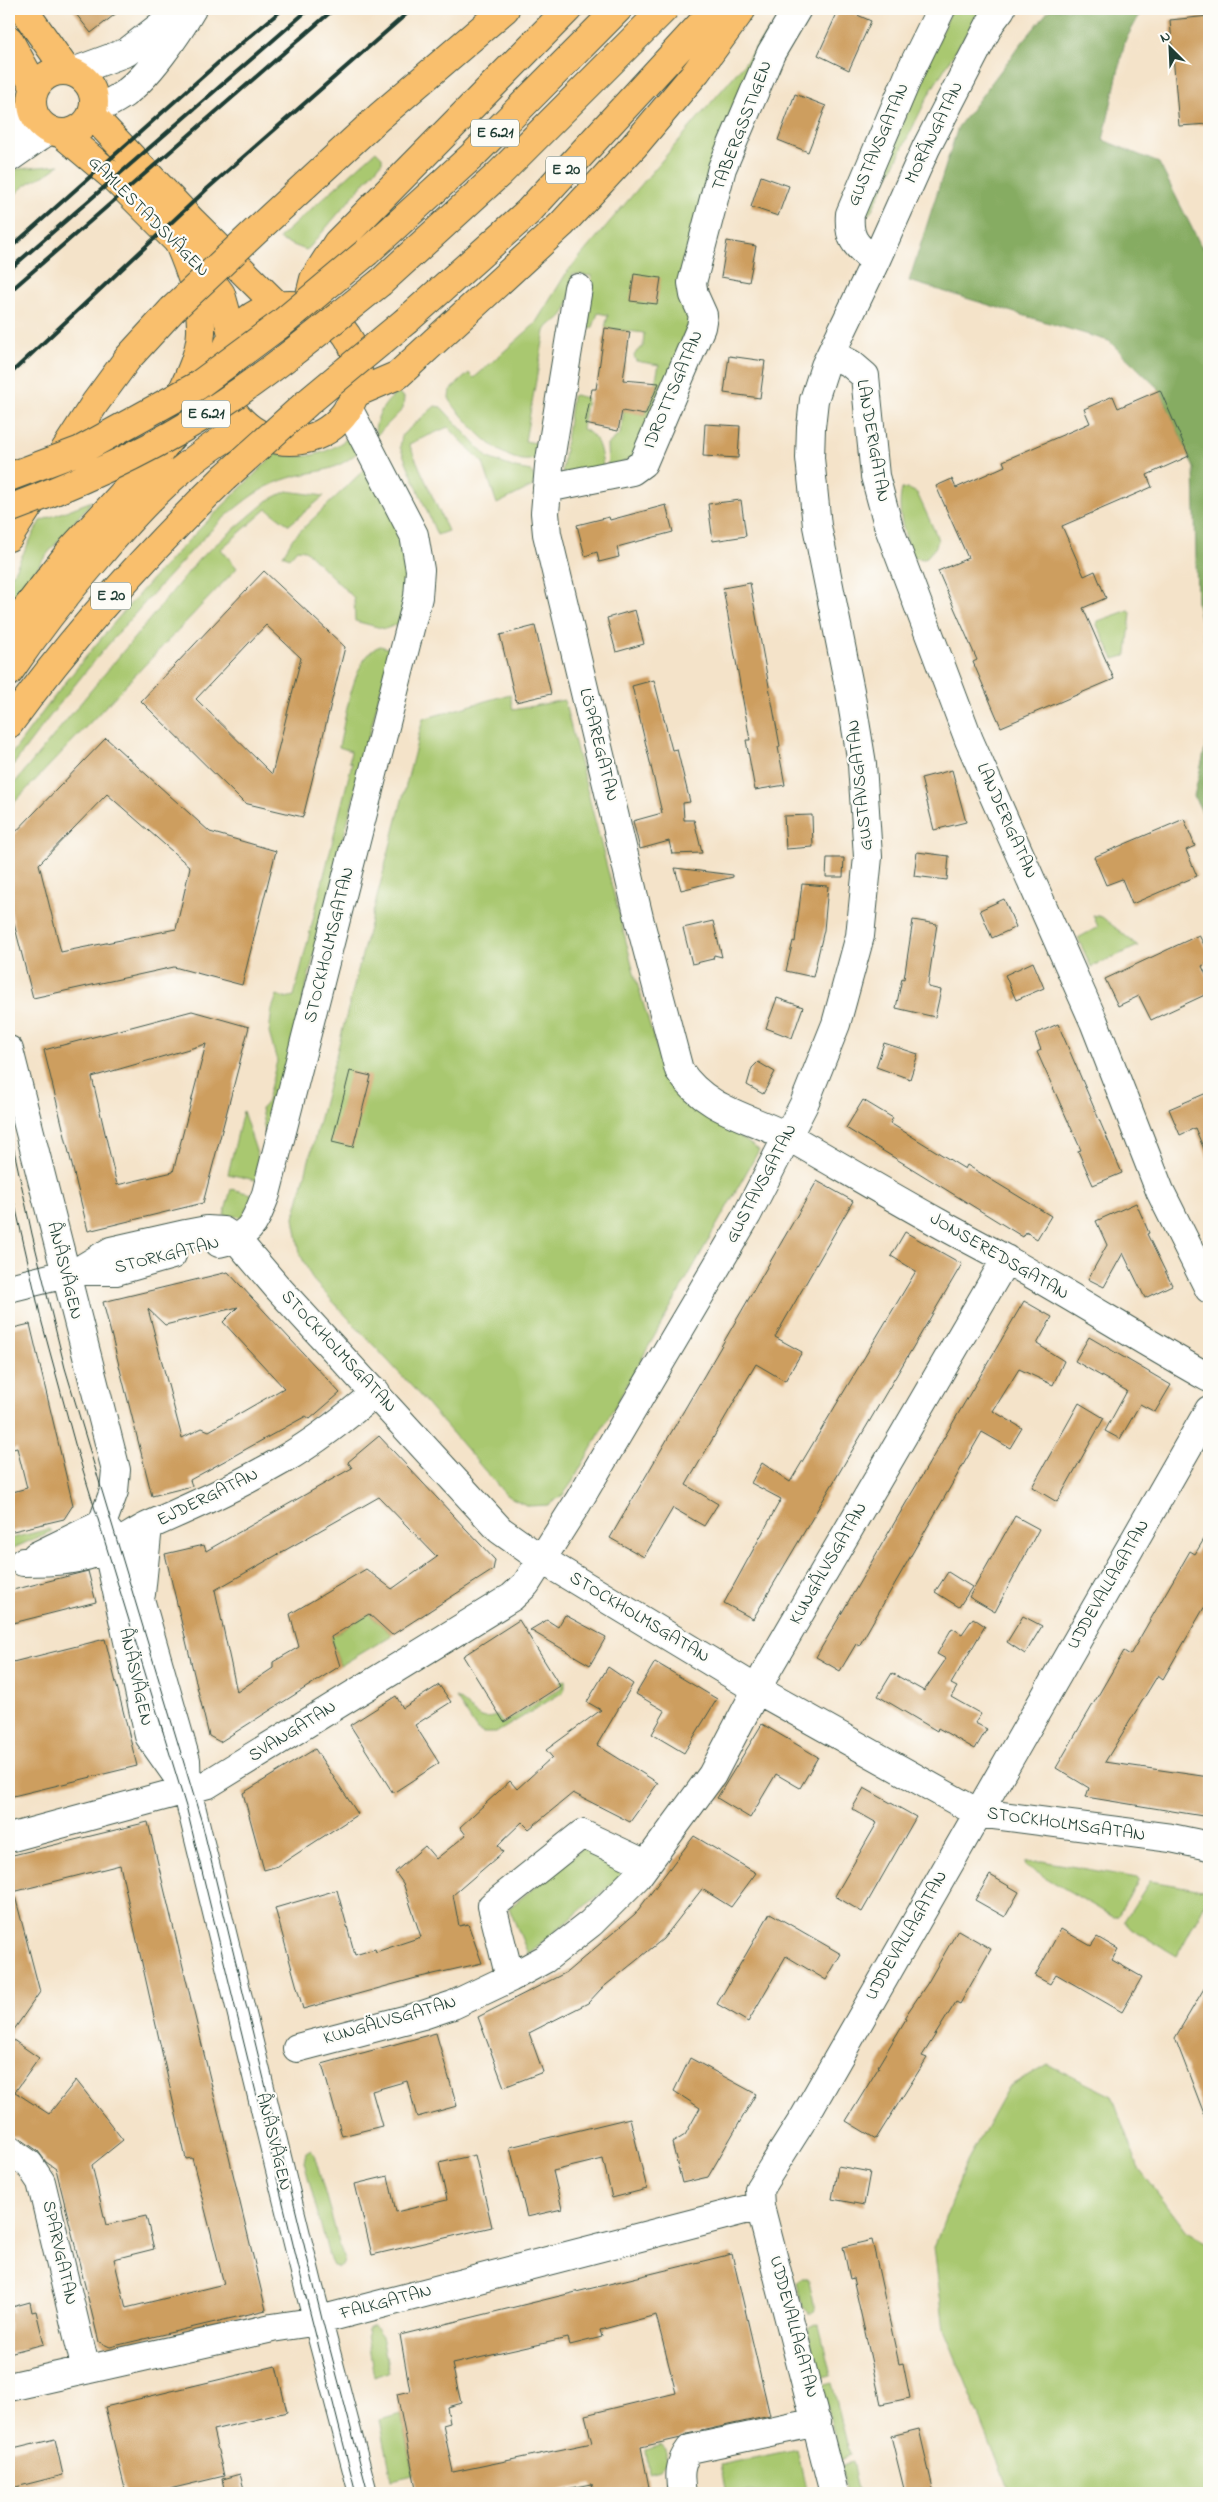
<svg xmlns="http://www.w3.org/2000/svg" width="1218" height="2502" font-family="'Indie Flower',sans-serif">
	<rect width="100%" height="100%" fill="#fdfcf7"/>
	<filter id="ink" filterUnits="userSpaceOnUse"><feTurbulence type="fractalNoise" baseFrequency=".02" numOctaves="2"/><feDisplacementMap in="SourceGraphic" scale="10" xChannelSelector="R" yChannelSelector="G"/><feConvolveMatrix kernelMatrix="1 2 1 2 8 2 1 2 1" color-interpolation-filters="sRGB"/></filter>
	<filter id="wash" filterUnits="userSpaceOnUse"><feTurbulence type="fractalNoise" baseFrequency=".0096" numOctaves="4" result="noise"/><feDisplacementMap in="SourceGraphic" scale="20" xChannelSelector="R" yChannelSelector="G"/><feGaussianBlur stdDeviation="1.12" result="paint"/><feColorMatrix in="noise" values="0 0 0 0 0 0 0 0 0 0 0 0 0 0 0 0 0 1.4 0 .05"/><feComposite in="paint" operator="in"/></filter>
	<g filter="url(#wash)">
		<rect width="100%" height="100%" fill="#f4e3c9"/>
		<path fill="#a9c86f" stroke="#648252" d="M952 9H982L930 92 871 212 861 218Z
			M769 29 747 72 750 80 692 317 641 452 608 470 607 445 620 434 624 410 645 415 659 384 655 383 659 365 636 361 634 356 637 351 643 347 644 333 605 328 608 315 598 313 593 327 583 330 592 276 573 274C571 286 571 306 562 316 556 323 549 322 545 331L525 441 541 444 539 457C509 473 470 425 453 405L449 398 450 390 469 373 474 378 535 324 567 272 744 64Z
			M376 151 382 157V162L309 248 306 250 280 240V237Z
			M59 165C44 181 21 178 9 206V170Z
			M398 393 404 397 403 409 376 436C372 422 385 400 398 393Z
			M575 395 587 398 582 429C601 436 600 452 604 470L562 473 572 396Z
			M435 406 441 407 488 458 515 468 531 471 535 478 533 486 497 504 483 463 448 427 409 444 448 531 437 535 400 447 402 435Z
			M350 436 358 452C336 471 322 470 296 476 276 481 258 490 242 503 214 524 191 552 167 578 111 639 58 703 9 771V758C54 695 102 635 154 577 193 534 235 494 276 453 304 461 329 454 350 436Z
			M366 468 399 527 410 583 398 624 385 629 355 621 354 598 305 550 297 549 289 558 283 555 293 538Z
			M907 488 917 493 936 534 938 541 935 548 925 559 913 558C905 535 896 514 902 489Z
			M287 491 324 496 289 525 267 509 221 549 237 568 9 808V790L200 558 267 501Z
			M92 501 48 553 9 606V581L40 521Z
			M1129 610 1131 612 1127 653 1125 656 1114 659 1097 625 1098 621Z
			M380 646 391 649 267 1142 261 1109 266 1104 277 1061 269 1033 272 1009 277 995 285 998 294 996 352 763 349 762 351 751 339 747C345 721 353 655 380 646Z
			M510 694 513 710 564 700 635 976 665 1076 693 1105 759 1150 573 1481 563 1495 548 1505 528 1506 506 1495 415 1390 313 1280 300 1254 294 1218 423 719Z
			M1093 915 1102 917 1138 946 1091 967 1078 938 1098 927Z
			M243 1111 259 1160 261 1169 259 1179 255 1180 228 1174Z
			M231 1189 255 1195 242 1217 224 1215Z
			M49 1529 52 1531 9 1550V1539Z
			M369 1614 392 1635 340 1666 331 1637Z
			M565 1680V1688L563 1692 496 1733H483L477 1730 456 1698C471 1706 478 1725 497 1715L503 1724 562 1687 560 1682Z
			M584 1847 625 1873 528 1954 509 1908Z
			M1042 1861 1137 1878 1139 1880 1117 1917H1113L1026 1866 1025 1862Z
			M1150 1881 1209 1891V1896L1177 1956 1131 1929 1124 1921Z
			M1047 2064 1112 2096 1138 2167 1187 2232 1209 2244V2493H1010L944 2329 934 2247 967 2161 1008 2087Z
			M311 2149 314 2154 344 2261 343 2264 339 2267 333 2266 330 2260 304 2162 306 2152Z
			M802 2278H807L809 2281 815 2309 813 2313H808L803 2308 797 2283Z
			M816 2324 819 2325 831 2376 822 2378 818 2373 808 2328Z
			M374 2326 382 2336 389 2372 374 2377 367 2335 368 2329Z
			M832 2383 850 2456 841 2460 821 2386Z
			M401 2414 413 2475 392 2480 380 2420Z
			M661 2445 666 2450V2463L659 2470 649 2473 646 2450Z
			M797 2449 807 2493H726L720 2465Z
			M852 2463 859 2493H847L841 2466Z"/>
		<path fill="#86ac62" stroke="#52744b" d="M1050 9H1143L1125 41 1103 140 1159 163 1200 244 1209 256V661L1197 604 1194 468 1160 390 1109 341 909 281 958 127 1020 45Z
			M1209 732V826L1194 796Z"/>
		<g id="blocks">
			<path fill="#cd9e5f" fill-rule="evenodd" d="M72 9H122L91 33Z
				M839 9H844L871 21 849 70 818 55Z
				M1209 16V124L1179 126 1170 20Z
				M795 94 826 106 808 152 778 140Z
				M761 176 789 186 778 216 751 207Z
				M727 241 756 246 749 282 721 277Z
				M634 274 661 278 657 304 630 301Z
				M605 328 630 332 623 380 659 383 645 415 622 411 618 431 585 424 592 389H596Z
				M729 356 765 361 760 398 724 393Z
				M1160 390 1189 456 1147 475 1152 487 1062 526 1084 576 1095 571 1106 598 1083 608 1114 679 1001 727 973 662 977 660 938 571 968 558 936 486 952 479 956 488 1005 466 1003 461 1090 423 1084 409 1113 396 1118 408Z
				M705 424 740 426 738 458 703 456Z
				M741 500 746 536 713 541 708 504Z
				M666 505 673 532 617 547 619 557 599 562 597 552 585 556 577 525 609 517 610 520Z
				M264 571 345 647 303 817 244 803 141 701ZM266 625 301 658 272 774 196 699Z
				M750 583 780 746 778 747 785 785 755 790 746 740H750L723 588Z
				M635 610 644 644 616 652 607 618Z
				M535 626 551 694 516 702 500 635Z
				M654 680 672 750 677 749 690 802 683 803 684 820H694L702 853 672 854 669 841 640 849 633 821 662 813 632 686Z
				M106 738 210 832 276 851 242 985 174 967 33 998 9 904V839ZM107 794 190 867 176 929 61 952 39 864Z
				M952 770 966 822 934 830 921 778Z
				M812 815 813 847 786 849 784 816Z
				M1184 819 1195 846 1186 850 1197 876 1132 904 1122 879 1106 885 1094 857Z
				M917 852 949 856 947 880 914 876Z
				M827 858H844L843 877H826Z
				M675 868 733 875V877L681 890Z
				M802 884 828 886 824 930 813 977 786 971 793 941 795 942Z
				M1004 899 1016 927 992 938 980 910Z
				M913 920 937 924 928 984V987L941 990 935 1017 896 1008 902 978 904 979Z
				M713 921 722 957 714 955 713 959 692 964 683 928Z
				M1199 935 1209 955V962L1202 966 1209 982V993L1151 1020 1139 996 1118 1006 1105 979Z
				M1033 962 1044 988 1016 1000 1005 975Z
				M777 998 803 1007 792 1038 766 1028Z
				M192 1011 249 1027 203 1203 88 1231 44 1050ZM206 1044 173 1172 117 1185 92 1077Z
				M1058 1024 1122 1173 1093 1185 1078 1151 1081 1150 1037 1052 1041 1050 1035 1034Z
				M884 1043 918 1054 910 1079 876 1067Z
				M758 1062 775 1072 763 1094 747 1085 752 1068Z
				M350 1071 371 1076 353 1147 332 1142Z
				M1209 1092V1161L1195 1128 1180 1135 1169 1109Z
				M863 1100 893 1118 890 1123 965 1169 967 1165 1051 1216 1037 1239 1026 1232 1023 1237 846 1128Z
				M817 1181 853 1201 775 1337 802 1352 785 1381 756 1364 686 1485 718 1504 704 1526 673 1508 644 1557 610 1538Z
				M1136 1203 1149 1233 1147 1234 1172 1285 1145 1298 1123 1253 1104 1287 1088 1279 1107 1245 1096 1221Z
				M905 1232 962 1264 753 1619 724 1603 781 1499 751 1483 762 1463 790 1482 916 1271 891 1256Z
				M228 1272 340 1393 310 1419 306 1416 190 1480 192 1486 152 1496 103 1302ZM238 1307 223 1322 284 1388 209 1431 202 1428 182 1438 148 1309 165 1325Z
				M1024 1301 1052 1317 1037 1344 1064 1361 1053 1385 1019 1369 993 1411 1022 1428 1010 1448 982 1432 859 1646 856 1644 840 1671 816 1657Z
				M30 1324 73 1505 64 1519 9 1532V1493L27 1488 17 1448 9 1450V1329Z
				M1089 1337 1171 1385 1155 1412 1140 1404 1120 1439 1105 1431 1127 1391 1075 1361Z
				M1079 1403 1104 1418 1057 1502 1032 1487Z
				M379 1436 495 1560 493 1570 392 1635 369 1614 331 1637 340 1666 220 1742 209 1736 165 1554 204 1545 206 1551 352 1468 348 1462ZM379 1497 437 1557 392 1589 366 1569 290 1614 299 1647 273 1662V1668L237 1692 215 1590Z
				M1015 1516 1039 1529 995 1612 969 1597Z
				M1209 1531V1599L1163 1679 1158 1675 1105 1762 1209 1777V1817L1086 1797 1089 1788 1056 1768 1124 1651 1130 1655 1190 1551 1195 1554Z
				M88 1571 96 1602 9 1624V1591Z
				M948 1572 972 1587 959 1607 935 1592Z
				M565 1615 606 1637 590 1665 530 1630 547 1620 558 1627Z
				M1023 1616 1042 1626 1025 1654 1007 1642Z
				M973 1618 985 1626 951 1684 957 1687 951 1697 981 1714 975 1723 987 1729 975 1749 938 1728 937 1731 878 1696 892 1673 924 1691 946 1659 937 1654 952 1628 962 1634Z
				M519 1620 560 1686 504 1722 463 1656Z
				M105 1639 137 1766 9 1797V1663Z
				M655 1662 717 1699 684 1753 652 1734 665 1711 636 1694Z
				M608 1667 633 1684 597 1745 658 1783 630 1822 573 1793 529 1829 522 1822 498 1845 503 1852 453 1895 459 1926 468 1924 482 1963 416 1978 303 2009 275 1908 337 1890 355 1955 375 1949 376 1952 421 1937 403 1883 395 1872 425 1846 436 1859 466 1835 460 1827 510 1781 517 1789 552 1757 546 1750 601 1710 587 1702Z
				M439 1685 451 1702 415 1725 439 1763 393 1793 350 1725 396 1696 403 1708Z
				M762 1724 818 1757 800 1788 776 1774 750 1818 717 1798Z
				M315 1749 358 1814 278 1866 264 1870 243 1793Z
				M864 1788 916 1817 862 1912 835 1896 877 1823 852 1809Z
				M148 1822 266 2310 110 2347 99 2342 56 2169 46 2162 38 2151 18 2137 9 2135V2037L39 2058 15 2092 49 2114 76 2080 123 2140 92 2165 106 2225 146 2216 154 2249 114 2259 126 2308 224 2284 192 2158 186 2159 120 1865 9 1893V1856Z
				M694 1836 756 1873 731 1907 702 1889 663 1939 601 1989 588 2003 529 2033 543 2072 504 2087 478 2017 567 1972 635 1914Z
				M990 1875 1019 1892 1005 1917 975 1900Z
				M15 1896 40 1992 9 2037V1897Z
				M770 1913 841 1954 826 1980 786 1956 748 2022 717 2004Z
				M1061 1929 1091 1946 1097 1937 1118 1949 1112 1960 1142 1977 1122 2012 1056 1974 1050 1984 1035 1976Z
				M958 1930 991 1949 960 2004 956 2002 922 2056 927 2058 876 2139 846 2121 879 2067 878 2066 906 2019 904 2018 927 1984Z
				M1209 1980V2123L1208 2124 1175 2038Z
				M436 2033 457 2106 417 2117 407 2081 372 2091 382 2126 342 2136 322 2064Z
				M690 2058 756 2094 708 2177 682 2183 672 2143 685 2135 700 2108 674 2091Z
				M630 2118 647 2189 612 2198 603 2159 553 2171 562 2209 527 2217 510 2147Z
				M475 2155 492 2227 372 2255 355 2184 388 2176 396 2212 447 2200 439 2163Z
				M838 2166 870 2172 864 2205 832 2199Z
				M872 2240 899 2364 903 2363 910 2398 881 2404 853 2278 850 2279 843 2247Z
				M732 2254 770 2416 687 2434 681 2438 641 2447 649 2487 620 2493H594L592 2484 545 2493H417L397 2394 410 2391 400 2335ZM656 2315 676 2393 585 2415 592 2443 453 2472 443 2425 450 2423 447 2407 461 2403 452 2364 568 2338 570 2345 602 2337 600 2330Z
				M30 2302 32 2312 36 2311 44 2344 9 2353V2313L13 2312 12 2307Z
				M276 2366 287 2412 213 2430 224 2476 153 2493H126L105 2407Z
				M919 2429 934 2493H905L891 2436Z
				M55 2439 63 2475 12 2488 9 2473V2450Z
				M240 2474 245 2493H225L222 2479Z"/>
		</g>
	</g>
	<g filter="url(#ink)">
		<use href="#blocks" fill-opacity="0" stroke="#3f564a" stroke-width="1"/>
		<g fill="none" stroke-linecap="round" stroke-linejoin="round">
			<g stroke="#3f564a" stroke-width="30">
				<path id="minor" d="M73 72 127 52 164 23 186 10
					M93 112C103 106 114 101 124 94 148 77 177 35 192 9
					M9 132 32 107
					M9 158 49 130
					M875 262C856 245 848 240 850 214L911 70 941 9
					M578 288 549 466 545 513 547 534 640 922 679 1070C708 1114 754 1117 796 1141 843 1168 890 1196 937 1222 960 1235 984 1247 1007 1260 1075 1298 1141 1340 1209 1378
					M831 354 851 364 865 376 875 476 889 528 969 740 1094 1022 1160 1191 1209 1289
					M547 488 632 471 643 463 701 327 703 315 694 295 692 283 722 168 771 53 797 9
					M9 1050 116 1470 114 1491 102 1524 149 1736 187 1790
					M219 1243C252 1235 254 1224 266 1194L418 597 420 570 414 535 348 408
					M78 1271 111 1251 186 1234 207 1230 223 1231 236 1239 277 1287 500 1530 541 1559 756 1689 978 1813 1171 1838 1209 1846
					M9 1288 78 1271H116L172 1255
					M102 1524 118 1544 140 1599 186 1760 187 1790 308 2284 363 2493
					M36 1556 102 1524
					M23 1562C52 1562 81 1561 108 1548 122 1542 134 1533 148 1526 193 1506 238 1486 281 1461 315 1442 346 1417 376 1392
					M141 1594 148 1526
					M9 1838 208 1784 512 1597 526 1584 578 1502 747 1215 804 1104 836 1024 860 936 868 857 862 764 850 691 817 526 810 458 811 427 814 400 825 366 875 262 926 148 991 22 1001 9
					M510 1978 492 1906 582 1834 646 1864
					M297 2048 423 2015 453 2005 510 1978 545 1959 591 1923 637 1877 712 1775 768 1668 1006 1259
					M9 2150 29 2164 41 2182 86 2370
					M9 2387 272 2328 312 2322 760 2206
					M682 2493C679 2476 679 2463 690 2449L817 2422
					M834 2493 760 2206 759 2189 805 2116 1209 1410"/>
			</g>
			<g stroke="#3f564a" stroke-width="30">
				<path id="major" d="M23 9 67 71
					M9 40 35 88
					M32 102a31 31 0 1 1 62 0a31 31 0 1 1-62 0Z
					M92 115 192 221 278 306
					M61 133 112 176 178 242 206 274 221 294 233 337
					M222 373a68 68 0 1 1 136 0a68 68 0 1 1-136 0Z"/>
			</g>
			<g stroke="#3f564a" stroke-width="30">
				<path id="highway" d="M259 228 379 117 505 9
					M367 252 472 156 618 9
					M381 282 499 174 664 9
					M307 307 314 279 337 243 568 9
					M407 320 528 212 715 9
					M356 393 398 375 562 224 634 146 697 71 742 9
					M174 409C184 386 200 358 201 332 202 301 190 269 178 242
					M9 537 95 403 128 358 172 310
					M9 631 72 549 151 463 189 414 218 370
					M9 672C36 632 65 595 97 558 140 506 186 457 247 426
					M9 724C73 636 146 554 224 478"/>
			</g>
			<use href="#minor" stroke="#fff" stroke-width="28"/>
			<use href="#major" stroke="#f9bf6d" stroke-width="28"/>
			<use href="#highway" stroke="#f9bf6d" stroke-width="28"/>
			<path stroke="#1f3d34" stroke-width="1" d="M9 1127 32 1234 65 1368 202 1823 322 2319 368 2493
				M9 1179 42 1323 75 1444 187 1810 303 2285 356 2493"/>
			<path stroke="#1f3d34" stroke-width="4" d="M9 249 219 62 283 9
				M9 270 309 9
				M9 292 334 9
				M9 375 207 189 412 9"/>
			<g stroke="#3f564a" stroke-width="30" stroke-linecap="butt">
				<path id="highway-bridge" d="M172 310 259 228
					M9 477 81 450 197 386 282 323 367 252
					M224 478 307 403 407 320
					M9 509C81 482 153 450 217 407 275 369 327 325 381 282"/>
			</g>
			<use href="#highway-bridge" stroke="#f9bf6d" stroke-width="28"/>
		</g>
	</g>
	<g text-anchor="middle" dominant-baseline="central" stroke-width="4.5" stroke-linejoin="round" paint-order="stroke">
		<g fill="#fdfcf7" stroke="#62766e" stroke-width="1">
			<rect x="471" y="119.5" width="48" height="27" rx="4"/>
			<rect x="546" y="156.5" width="40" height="27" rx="4"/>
			<rect x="182" y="400.5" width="48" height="27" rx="4"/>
			<rect x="91" y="582.5" width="40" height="27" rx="4"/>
		</g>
		<g font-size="16" font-weight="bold" fill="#1f3d34">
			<text x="495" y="133">E 6.21</text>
			<text x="566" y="170">E 20</text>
			<text x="206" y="414">E 6.21</text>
			<text x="111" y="596">E 20</text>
		</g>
		<g font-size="18" fill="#1f3d34" stroke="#fdfcf7">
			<text transform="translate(743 126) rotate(-69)">TABERGSSTIGEN</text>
			<text transform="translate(935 133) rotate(-64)">MORÄNGATAN</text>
			<text transform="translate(879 145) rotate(-67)">GUSTAVSGATAN</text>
			<text transform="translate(148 217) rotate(45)">GAMLESTADSVÄGEN</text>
			<text transform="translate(674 390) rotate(-67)">IDROTTSGATAN</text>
			<text transform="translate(872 441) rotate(80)">LANDERIGATAN</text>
			<text transform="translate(598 745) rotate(76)">LÖPAREGATAN</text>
			<text transform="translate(861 785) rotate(-96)">GUSTAVSGATAN</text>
			<text transform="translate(1006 821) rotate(66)">LANDERIGATAN</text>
			<text transform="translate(330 945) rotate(-76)">STOCKHOLMSGATAN</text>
			<text transform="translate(762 1184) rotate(-62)">GUSTAVSGATAN</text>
			<text transform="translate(167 1256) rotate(-14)">STORKGATAN</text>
			<text transform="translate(999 1257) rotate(30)">JONSEREDSGATAN</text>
			<text transform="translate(64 1271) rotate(76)">ÅNÄSVÄGEN</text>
			<text transform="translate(338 1352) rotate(47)">STOCKHOLMSGATAN</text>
			<text transform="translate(208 1498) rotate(-26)">EJDERGATAN</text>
			<text transform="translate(829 1564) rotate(-60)">KUNGÄLVSGATAN</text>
			<text transform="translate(1109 1585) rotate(-60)">UDDEVALLAGATAN</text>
			<text transform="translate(639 1618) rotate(31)">STOCKHOLMSGATAN</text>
			<text transform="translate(135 1677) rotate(77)">ÅNÄSVÄGEN</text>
			<text transform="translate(293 1732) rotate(-32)">SVANGATAN</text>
			<text transform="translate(1066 1825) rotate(8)">STOCKHOLMSGATAN</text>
			<text transform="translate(907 1936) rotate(-60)">UDDEVALLAGATAN</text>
			<text transform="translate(390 2021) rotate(-16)">KUNGÄLVSGATAN</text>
			<text transform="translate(273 2142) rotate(76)">ÅNÄSVÄGEN</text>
			<text transform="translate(59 2253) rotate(77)">SPARVGATAN</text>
			<text transform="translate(386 2303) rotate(-15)">FALKGATAN</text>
			<text transform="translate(793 2327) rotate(75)">UDDEVALLAGATAN</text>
		</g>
	</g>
	<rect width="1218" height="2502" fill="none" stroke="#fdfcf7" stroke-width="30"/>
	<g transform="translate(1170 48) rotate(336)" stroke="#fdfcf7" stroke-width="4" paint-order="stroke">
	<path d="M0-4L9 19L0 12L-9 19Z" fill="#1f3d34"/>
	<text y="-8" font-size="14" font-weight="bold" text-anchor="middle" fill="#1f3d34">N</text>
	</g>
</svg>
